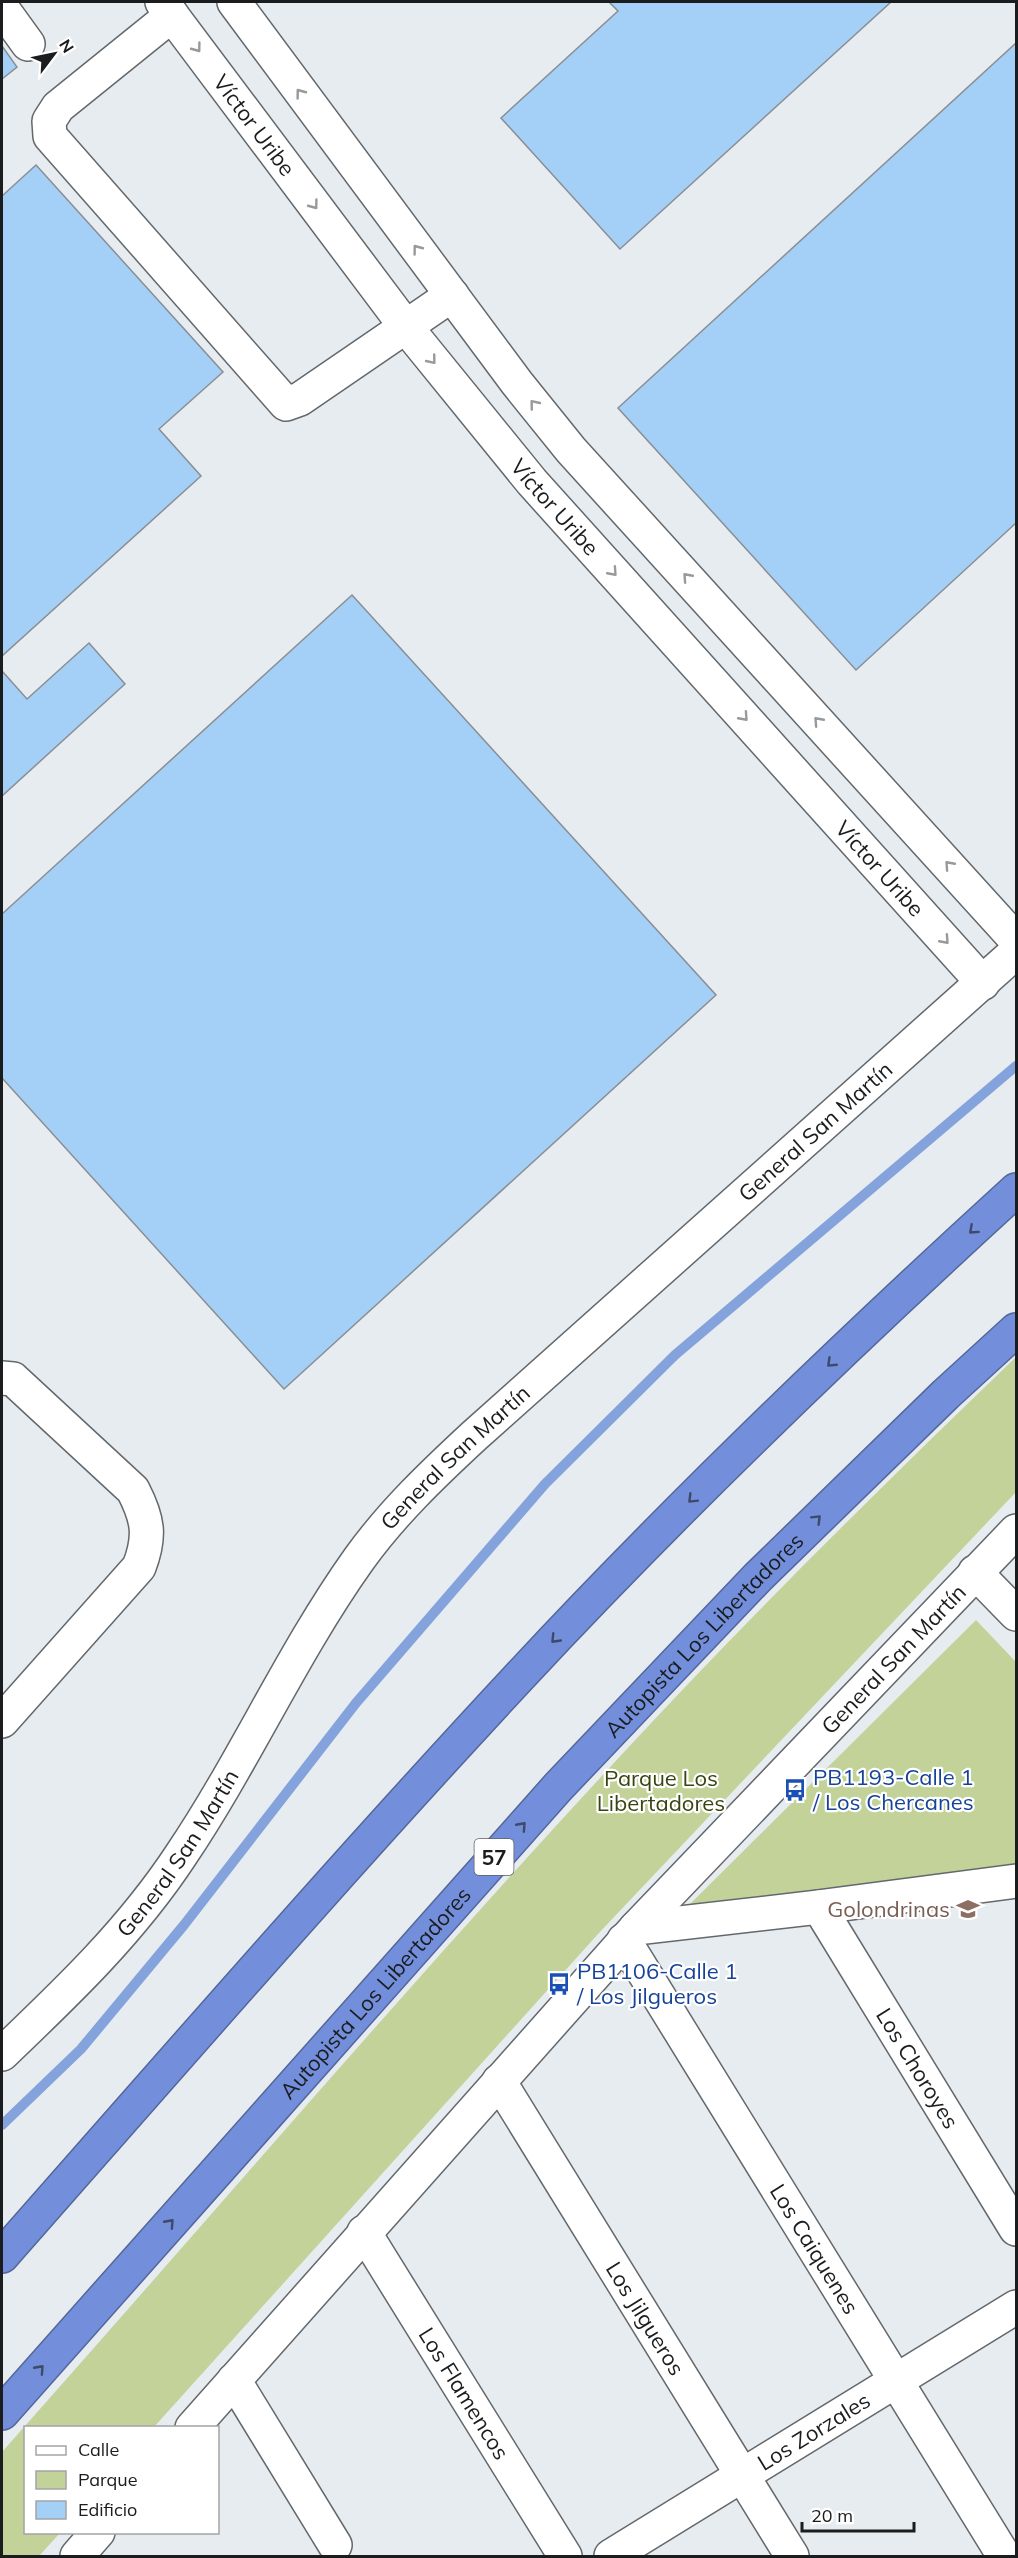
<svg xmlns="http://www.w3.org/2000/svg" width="1018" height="2558" font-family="Mulish,sans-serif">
	<rect width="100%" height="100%" fill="#e7ecf1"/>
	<path fill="#c2d298" d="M1016 1357V1492L598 1934 154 2427 26 2428V2532L60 2533 39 2556H2V2452C210 2218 412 1980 625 1751 751 1615 883 1485 1016 1357Z
		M976 1620 1016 1662V1868L690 1904Z"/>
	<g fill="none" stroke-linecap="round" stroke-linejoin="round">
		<path stroke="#84a2db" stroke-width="10" d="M2 2125 81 2049 184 1925 356 1703 545 1484 675 1355 1016 1066"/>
	</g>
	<path fill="#a4d0f8" stroke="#8a8e93" stroke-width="1.5" d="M609 2H891L620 249 501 118 618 11Z
		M1016 43V523L856 670 618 408Z
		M2 46 17 67 2 79Z
		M36 165 223 372 159 429 201 476 2 656V196Z
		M352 595 716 995 284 1389 2 1078V914Z
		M89 643 125 684 2 796V671L27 699Z"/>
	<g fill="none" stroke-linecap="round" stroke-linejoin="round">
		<g stroke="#63686c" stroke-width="36">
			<g id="minor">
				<path id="s1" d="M162 2 406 327 532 482 983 983"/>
				<path d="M234 2 517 383 571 450 1016 940"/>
				<path d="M2 8 28 44"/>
				<path d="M172 15 58 107 49 121 50 136 286 404 300 399 452 295"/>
				<path d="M2 1378 13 1379 133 1490C148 1519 151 1536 139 1567L2 1721"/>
				<path d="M975 1572 1016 1614"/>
				<path id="s2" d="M819 1907 1016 2229"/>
				<path d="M636 1928 819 1907 1016 1881"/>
				<path id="s3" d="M624 1940 1004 2556"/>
				<path id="s4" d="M2 2054C67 1992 131 1931 181 1855 245 1760 292 1653 359 1559 392 1513 433 1474 474 1436L1016 952"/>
				<path id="s5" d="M499 2081 792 2556"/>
				<path id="s6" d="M364 2232 565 2556"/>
				<path d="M234 2380 335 2545"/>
				<path id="s7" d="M192 2428 636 1928 1016 1531"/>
				<path d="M77 2556 98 2532"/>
				<path id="s8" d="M611 2556 1016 2307"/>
			</g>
		</g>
		<g stroke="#54679a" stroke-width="36">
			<g id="highway">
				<path d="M2 2256C173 2062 343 1866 519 1677 677 1507 845 1346 1016 1190"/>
				<path id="s9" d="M2 2413 558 1787 758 1577 946 1394 1016 1330"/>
			</g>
		</g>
		<use href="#minor" stroke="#fff" stroke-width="33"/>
		<use href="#highway" stroke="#738fdc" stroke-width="33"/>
	</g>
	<defs><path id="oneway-chevron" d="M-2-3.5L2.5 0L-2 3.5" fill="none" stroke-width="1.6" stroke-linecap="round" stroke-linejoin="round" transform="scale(1.5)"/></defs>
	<g stroke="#98999a">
		<use href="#oneway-chevron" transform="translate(197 48) rotate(53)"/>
		<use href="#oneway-chevron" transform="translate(300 93) rotate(-127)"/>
		<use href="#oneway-chevron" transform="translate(314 205) rotate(53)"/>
		<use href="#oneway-chevron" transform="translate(417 249) rotate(-127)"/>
		<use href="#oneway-chevron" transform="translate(432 360) rotate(51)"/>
		<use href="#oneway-chevron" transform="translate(534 404) rotate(-129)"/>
		<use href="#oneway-chevron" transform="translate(613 572) rotate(48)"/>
		<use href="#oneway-chevron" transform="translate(687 577) rotate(-132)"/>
		<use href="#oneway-chevron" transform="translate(744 717) rotate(48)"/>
		<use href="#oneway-chevron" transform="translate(818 721) rotate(-132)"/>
		<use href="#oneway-chevron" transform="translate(949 865) rotate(-132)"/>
		<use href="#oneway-chevron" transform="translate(945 940) rotate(48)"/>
	</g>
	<g stroke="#3e4a6a">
		<use href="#oneway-chevron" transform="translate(973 1230) rotate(138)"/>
		<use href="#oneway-chevron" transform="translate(831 1363) rotate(136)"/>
		<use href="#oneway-chevron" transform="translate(692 1499) rotate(135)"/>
		<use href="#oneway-chevron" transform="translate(817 1519) rotate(-45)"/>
		<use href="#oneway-chevron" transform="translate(555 1639) rotate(134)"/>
		<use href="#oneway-chevron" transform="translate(522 1826) rotate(-48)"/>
		<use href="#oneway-chevron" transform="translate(170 2223) rotate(-48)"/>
		<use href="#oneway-chevron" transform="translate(40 2369) rotate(-48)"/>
	</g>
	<defs>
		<g id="bus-bare" transform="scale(1.8)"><path d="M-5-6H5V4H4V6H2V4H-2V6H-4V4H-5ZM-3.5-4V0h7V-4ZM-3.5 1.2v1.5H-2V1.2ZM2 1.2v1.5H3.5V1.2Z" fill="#1a4fb4" stroke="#fff" stroke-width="2.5" paint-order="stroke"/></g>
		<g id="school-bare" transform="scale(1.8)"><path d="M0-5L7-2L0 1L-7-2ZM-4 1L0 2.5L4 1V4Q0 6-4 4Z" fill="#8d6e63" stroke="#fff" stroke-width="2.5" paint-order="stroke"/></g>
	</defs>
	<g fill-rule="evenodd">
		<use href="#bus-bare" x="795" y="1790"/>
		<use href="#school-bare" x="968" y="1909"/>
		<use href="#bus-bare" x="559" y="1984"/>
	</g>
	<g text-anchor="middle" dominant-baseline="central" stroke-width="4.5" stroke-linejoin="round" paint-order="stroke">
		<rect fill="#fff" stroke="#5f6062" stroke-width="1.5" x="474.5" y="1839" width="39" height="36" rx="4.5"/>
		<g font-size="21" font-weight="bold" fill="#1a1c1e">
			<text x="494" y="1857">57</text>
		</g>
		<g font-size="22" fill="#1a1c1e" stroke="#fff">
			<text stroke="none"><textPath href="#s1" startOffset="154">Víctor Uribe</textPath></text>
			<text stroke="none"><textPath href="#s1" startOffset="640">Víctor Uribe</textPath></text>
			<text stroke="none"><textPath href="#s1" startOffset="1126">Víctor Uribe</textPath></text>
			<text stroke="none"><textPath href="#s4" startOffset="1240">General San Martín</textPath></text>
			<text stroke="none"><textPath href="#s4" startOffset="754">General San Martín</textPath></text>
			<text stroke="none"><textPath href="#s9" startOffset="1048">Autopista Los Libertadores</textPath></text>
			<text stroke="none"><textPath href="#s7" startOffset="1041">General San Martín</textPath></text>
			<text stroke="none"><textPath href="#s4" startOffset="268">General San Martín</textPath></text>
			<text stroke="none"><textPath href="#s9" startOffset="562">Autopista Los Libertadores</textPath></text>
			<text stroke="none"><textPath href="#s2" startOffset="189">Los Choroyes</textPath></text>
			<text stroke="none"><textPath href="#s3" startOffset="363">Los Caiquenes</textPath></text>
			<text stroke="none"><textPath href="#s5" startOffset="279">Los Jilgueros</textPath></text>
			<text stroke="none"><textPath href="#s6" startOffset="190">Los Flamencos</textPath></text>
			<text stroke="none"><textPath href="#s8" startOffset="238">Los Zorzales</textPath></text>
		</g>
		<g font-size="22" fill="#164399" stroke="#fff" text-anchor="start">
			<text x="813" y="1777">PB1193-Calle 1<tspan x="813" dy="25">/ Los Chercanes</tspan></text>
			<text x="577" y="1971">PB1106-Calle 1<tspan x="577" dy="25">/ Los Jilgueros</tspan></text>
		</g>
		<g font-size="22" fill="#394413" stroke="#fff">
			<text x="661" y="1778">Parque Los<tspan x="661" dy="25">Libertadores</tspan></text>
		</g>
		<g font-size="22" fill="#785e54" stroke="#fff" text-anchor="end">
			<text x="950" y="1909">Golondrinas</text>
		</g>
	</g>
	<rect width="1018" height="2558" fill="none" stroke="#1a1c1e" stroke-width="6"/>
	<rect x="24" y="2426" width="195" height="108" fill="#ffffff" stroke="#a3a4a5" stroke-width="1.5"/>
	<rect x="36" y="2446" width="30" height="9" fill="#ffffff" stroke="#a3a4a5" stroke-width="1.5"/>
	<text x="78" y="2456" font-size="18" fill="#1a1c1e">Calle</text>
	<rect x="36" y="2471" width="30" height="18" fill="#c2d298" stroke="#a3a4a5" stroke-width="1.5"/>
	<text x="78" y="2486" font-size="18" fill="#1a1c1e">Parque</text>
	<rect x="36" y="2501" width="30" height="18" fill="#a4d0f8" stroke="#a3a4a5" stroke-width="1.5"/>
	<text x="78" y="2516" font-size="18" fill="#1a1c1e">Edificio</text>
	<g transform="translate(54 54) rotate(58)" stroke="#ffffff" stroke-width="4.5" paint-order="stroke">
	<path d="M0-4.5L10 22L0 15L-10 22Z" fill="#1a1c1e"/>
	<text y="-9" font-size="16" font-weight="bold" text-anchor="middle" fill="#1a1c1e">N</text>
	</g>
	<path d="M802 2522v9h112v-9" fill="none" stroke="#1a1c1e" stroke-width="3"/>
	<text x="811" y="2522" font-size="18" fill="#1a1c1e" stroke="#ffffff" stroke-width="4.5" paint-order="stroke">20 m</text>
</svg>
